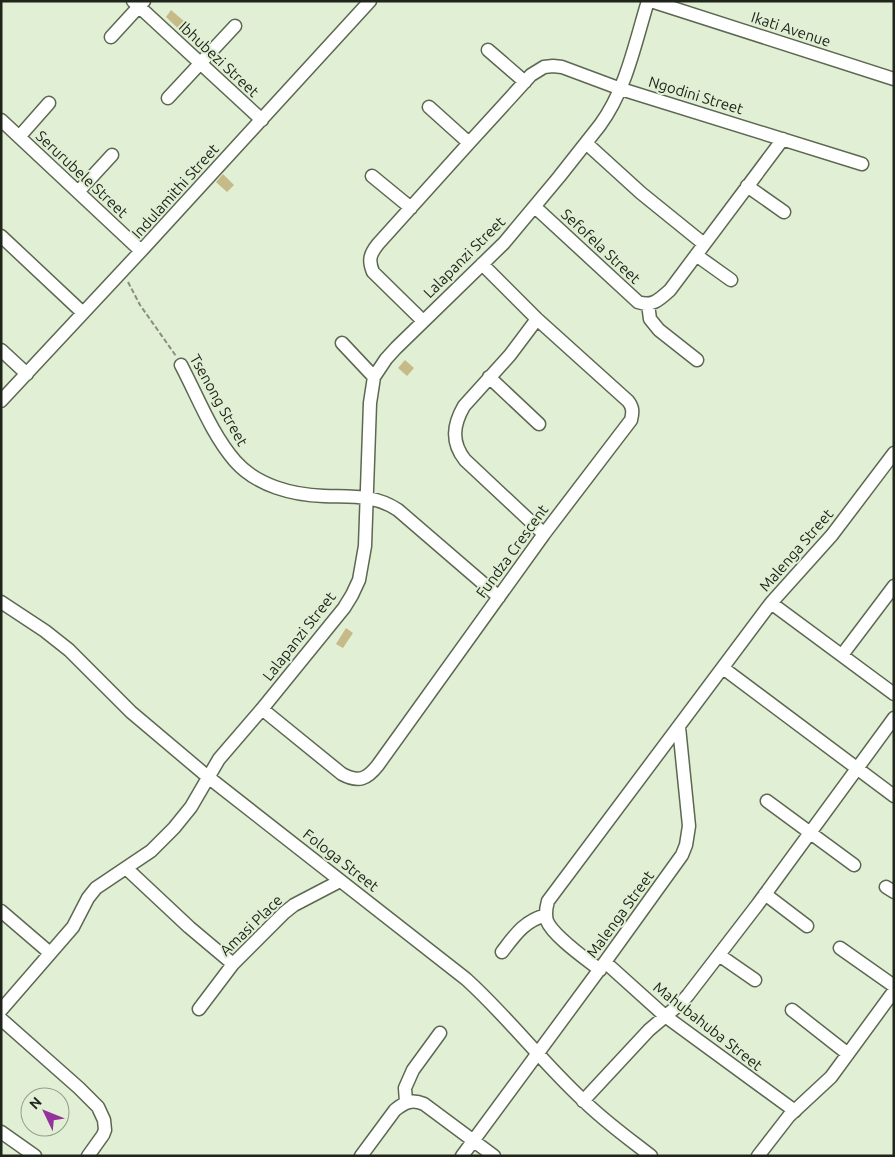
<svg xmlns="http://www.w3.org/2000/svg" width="895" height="1157" font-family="Ubuntu,sans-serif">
	<rect width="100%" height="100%" fill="#e1efd5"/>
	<path fill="#c5ba88" d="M171 10 192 28 186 36 166 17Z
		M223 174 234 185 227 192 216 182Z
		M405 360 414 368 407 376 398 368Z
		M346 628 353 633 343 648 336 644Z"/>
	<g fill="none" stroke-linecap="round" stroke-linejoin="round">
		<g stroke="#5c6851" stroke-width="15">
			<path id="minor" d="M133 1 262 120
				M651 1 894 79
				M111 37 144 1
				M488 50 525 82
				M168 98 235 26
				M429 107 469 143
				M1 120 141 251
				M19 137 49 103
				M586 143 641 193 704 244
				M372 176 411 208
				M747 186 784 212
				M78 192 112 155
				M535 207 638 302C652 307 659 300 670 290L783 139
				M1 236 83 313
				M696 255 731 280
				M648 304 650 319 659 330 697 360
				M537 319 510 355 464 406C453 425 451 442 465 460L544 534
				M423 321 373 272C368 260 370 254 378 244L469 143 531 75 544 67 553 66 562 67 621 89 862 164
				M342 343 374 377
				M1 350 27 374
				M181 365C198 397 211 433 235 461 257 486 293 495 324 496 351 497 374 494 398 510L499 597
				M489 377 539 424
				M1 401 141 251 370 1
				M1 602 45 631 69 650 131 712 208 777 466 979C508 1017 542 1062 583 1100 604 1121 628 1138 651 1156
				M771 603 894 694
				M842 655 894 586
				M723 668 894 796
				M262 709 342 774C359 783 367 779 378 765L544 534 631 420C633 412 633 407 628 401L537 319 482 264
				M767 801 854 865
				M126 868 189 927 233 964
				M886 887 894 892
				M765 894 807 926
				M1 911 50 953
				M840 948 894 986
				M502 952C515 935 524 921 546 915
				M719 955 755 980
				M605 962 665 1016 795 1111
				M600 970C586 959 553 936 547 921 545 914 546 908 548 901L771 603 832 535 894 453
				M199 1009 233 964 284 913 294 905 340 881
				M1 1010 73 927 88 898 96 888 151 851 174 828 191 807 219 759 262 709 344 608 352 595 359 580 365 546 370 403 374 377 386 359 396 348 504 243 559 177 600 125C626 90 635 43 648 1
				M792 1010 848 1054
				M1 1019 79 1088 98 1107 104 1120 105 1130 103 1135 88 1156
				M583 1101 649 1030 681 1003 688 995 758 904 894 718
				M406 1102 405 1088 413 1070 440 1033
				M1 1132 35 1156
				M361 1156 395 1110C405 1102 412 1099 424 1104L494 1156
				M462 1156 605 962 682 855 686 845 689 826 679 727
				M758 1156 789 1116 831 1077 894 991"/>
		</g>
		<path stroke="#87907e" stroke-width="2" stroke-dasharray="5 2.5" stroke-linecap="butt" d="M128 282 140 305 176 356"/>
		<use href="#minor" stroke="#fff" stroke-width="12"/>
	</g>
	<g text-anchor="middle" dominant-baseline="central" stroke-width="4" stroke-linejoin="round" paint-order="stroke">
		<g font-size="15" fill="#20251c" stroke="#e1efd5">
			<text transform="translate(791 29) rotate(18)">Ikati Avenue</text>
			<text transform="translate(219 59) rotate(43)">Ibhubezi Street</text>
			<text transform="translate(696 95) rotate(17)">Ngodini Street</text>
			<text transform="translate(82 174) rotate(43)">Serurubele Street</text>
			<text transform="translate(175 191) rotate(-48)">Indulamithi Street</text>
			<text transform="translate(601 246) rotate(43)">Sefofela Street</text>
			<text transform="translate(464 257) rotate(-45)">Lalapanzi Street</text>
			<text transform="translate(219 400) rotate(61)">Tsenong Street</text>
			<text transform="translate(796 550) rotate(-49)">Malenga Street</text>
			<text transform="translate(512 551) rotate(-54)">Fundza Crescent</text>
			<text transform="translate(299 636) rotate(-52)">Lalapanzi Street</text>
			<text transform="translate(341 860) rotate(38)">Fologa Street</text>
			<text transform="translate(620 914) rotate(-54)">Malenga Street</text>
			<text transform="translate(251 925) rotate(-44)">Amasi Place</text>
			<text transform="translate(708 1026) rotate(38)">Mahubahuba Street</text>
		</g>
	</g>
	<rect width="895" height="1157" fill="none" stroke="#20251c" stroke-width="5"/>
	<g transform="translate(45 1112) rotate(313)"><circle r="24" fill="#e1efd5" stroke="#949e8b"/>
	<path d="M0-4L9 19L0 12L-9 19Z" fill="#93339b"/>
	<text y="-8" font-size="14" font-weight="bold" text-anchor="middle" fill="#20251c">N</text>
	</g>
</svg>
